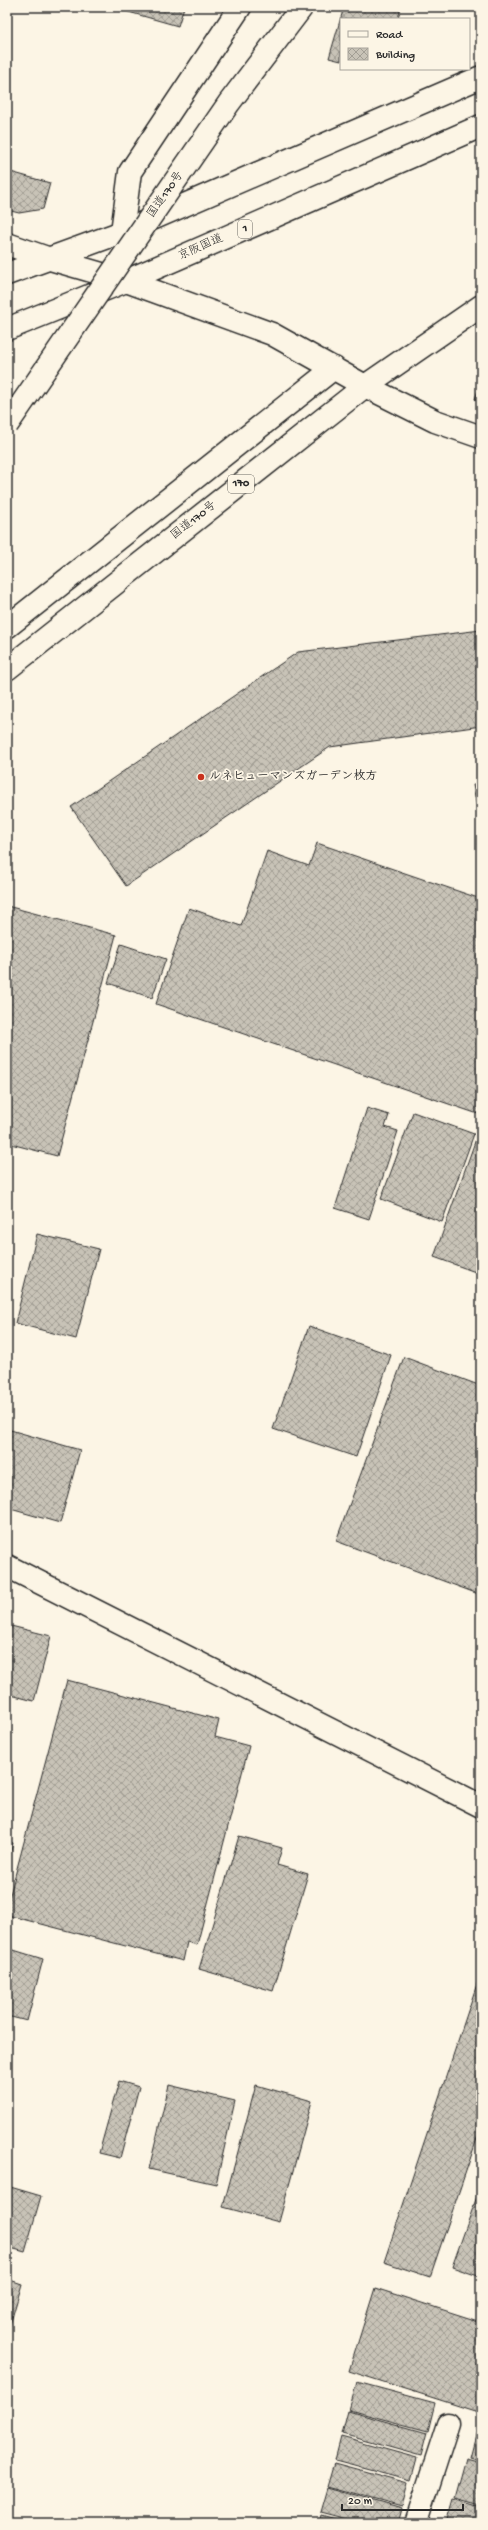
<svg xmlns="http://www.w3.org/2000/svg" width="488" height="2530" font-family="'Gochi Hand','Klee One',sans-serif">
	<defs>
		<pattern id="building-cross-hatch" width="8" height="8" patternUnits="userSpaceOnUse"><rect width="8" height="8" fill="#c8c3b7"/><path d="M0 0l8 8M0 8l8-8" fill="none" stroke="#a39f95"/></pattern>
	</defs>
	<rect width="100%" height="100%" fill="#fcf5e5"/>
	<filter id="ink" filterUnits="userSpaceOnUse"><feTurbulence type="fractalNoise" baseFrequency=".025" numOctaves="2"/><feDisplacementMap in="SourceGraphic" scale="8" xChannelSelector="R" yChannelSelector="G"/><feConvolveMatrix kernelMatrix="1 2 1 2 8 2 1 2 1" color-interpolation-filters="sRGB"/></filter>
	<g filter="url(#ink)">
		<path fill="url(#building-cross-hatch)" stroke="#2b2b2b" d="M111 7H184L178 26Z
			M344 7H401L398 19H341V61L329 58Z
			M7 171 50 183 43 209 19 213 7 210Z
			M481 381V401L475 399Z
			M481 630V726L330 747 126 886 71 807 298 652Z
			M481 784V831L473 785Z
			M317 843 481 899V1115L156 1004 189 908 241 926 267 851 309 866Z
			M7 906 116 935 57 1156 7 1143Z
			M121 944 166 959 152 998 108 983Z
			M367 1108 389 1115 385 1127 398 1131 369 1219 335 1208Z
			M413 1112 474 1134 442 1222 381 1199Z
			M477 1136 481 1137V1274L434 1257Z
			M37 1234 99 1249 76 1339 15 1323Z
			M309 1326 391 1355 356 1457 273 1429Z
			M404 1357 481 1386V1595L336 1541Z
			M7 1429 80 1450 60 1523 7 1508Z
			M7 1625 51 1636 34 1701 7 1694Z
			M67 1680 219 1720 215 1737 249 1746 197 1945 187 1942 183 1961 7 1915V1906Z
			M239 1836 282 1848 277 1865 308 1874 273 1991 199 1969Z
			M7 1841 13 1843 7 1866Z
			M7 1948 43 1959 27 2021 7 2016Z
			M481 1972V2127L430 2277 384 2262Z
			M119 2081 139 2087 120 2158 99 2153Z
			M169 2085 235 2101 216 2184 149 2169Z
			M256 2085 312 2101 279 2222 223 2207Z
			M481 2185V2277L452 2267Z
			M7 2186 41 2196 25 2252 7 2247Z
			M7 2279 22 2284 7 2335Z
			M375 2288 481 2322V2413L349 2371Z
			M357 2382 435 2403 428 2431 349 2410Z
			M348 2411 427 2433 421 2456 342 2434Z
			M479 2423 481 2424V2460L470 2457Z
			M341 2437 417 2458 411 2480 335 2460Z
			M466 2458 481 2462V2505L455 2498Z
			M334 2463 408 2483 402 2507 327 2487Z
			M327 2488 402 2509 398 2523H362L320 2512Z
			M453 2499 481 2507V2523H446Z
			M321 2515 351 2523H319Z"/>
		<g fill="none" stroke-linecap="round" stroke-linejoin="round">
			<g stroke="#2b2b2b" stroke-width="25">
				<path id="street" d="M122 232 130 172 240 7
					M7 244 50 259
					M416 2523 448 2424"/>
			</g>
			<g stroke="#2b2b2b" stroke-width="25">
				<path id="secondary" d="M365 386 435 421 481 437
					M7 1566 481 1806"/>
			</g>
			<g stroke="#2b2b2b" stroke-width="25">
				<path id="highway" d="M50 259 126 281 272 334 365 386
					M7 274 122 232 481 77
					M7 329 126 281 481 126
					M7 627 334 368
					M7 669 365 386 481 306"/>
			</g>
			<use href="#street" stroke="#fcf5e5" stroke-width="22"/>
			<use href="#secondary" stroke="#fcf5e5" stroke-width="22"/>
			<use href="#highway" stroke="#fcf5e5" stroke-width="22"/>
			<g stroke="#2b2b2b" stroke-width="25" stroke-linecap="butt">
				<path id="highway-bridge" d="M7 425 229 103 302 7"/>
			</g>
			<use href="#highway-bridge" stroke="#fcf5e5" stroke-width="22"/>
		</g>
	</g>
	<circle fill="#c8321e" stroke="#fcf5e5" stroke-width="1.5" cx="201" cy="777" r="4"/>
	<g text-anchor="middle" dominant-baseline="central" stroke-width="3.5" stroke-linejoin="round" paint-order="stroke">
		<g fill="#fcf5e5" stroke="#6a6863" stroke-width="1">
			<rect x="238" y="220" width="14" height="18" rx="3"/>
			<rect x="228" y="475" width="26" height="18" rx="3"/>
		</g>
		<g font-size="11" font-weight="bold" fill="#2b2b2b">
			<text x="245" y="229">1</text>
			<text x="241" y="484">170</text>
		</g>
		<g font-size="12" fill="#2b2b2b" stroke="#fcf5e5">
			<text transform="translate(166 195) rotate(-55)">国道170号</text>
			<text transform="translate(201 248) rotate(-24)">京阪国道</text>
			<text transform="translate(194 521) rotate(-38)">国道170号</text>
		</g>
		<g font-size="12" font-weight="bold" fill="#2b2b2b" stroke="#fcf5e5" text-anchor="start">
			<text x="209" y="777">ルネヒューマンズガーデン枚方</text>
		</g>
	</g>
	<rect width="488" height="2530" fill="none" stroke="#fcf5e5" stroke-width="24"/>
	<rect x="12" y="12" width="464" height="2506" fill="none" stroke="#2b2b2b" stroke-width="1.5" filter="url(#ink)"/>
	<rect x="340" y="18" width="130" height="52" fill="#fcf5e5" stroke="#a8a49b"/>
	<rect x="348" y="31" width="20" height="6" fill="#fcf5e5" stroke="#a8a49b"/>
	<text x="376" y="38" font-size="12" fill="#2b2b2b">Road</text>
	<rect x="348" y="48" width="20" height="12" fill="url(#building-cross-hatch)" stroke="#a8a49b"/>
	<text x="376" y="58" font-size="12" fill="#2b2b2b">Building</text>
	<path d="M342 2504v6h121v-6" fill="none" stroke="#2b2b2b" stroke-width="2"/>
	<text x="348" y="2504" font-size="12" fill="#2b2b2b" stroke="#fcf5e5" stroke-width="3" paint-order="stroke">20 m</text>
</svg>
